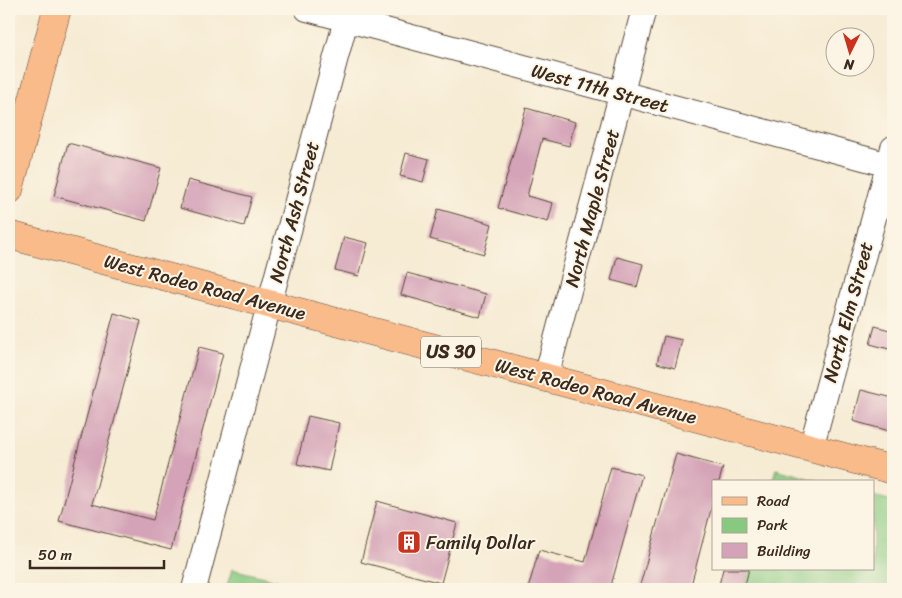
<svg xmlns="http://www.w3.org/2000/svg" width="902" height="598" font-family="Sriracha,sans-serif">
	<rect width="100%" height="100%" fill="#fcf5e5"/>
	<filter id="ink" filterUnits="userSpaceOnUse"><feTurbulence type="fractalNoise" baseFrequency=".02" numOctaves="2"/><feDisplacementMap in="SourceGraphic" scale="10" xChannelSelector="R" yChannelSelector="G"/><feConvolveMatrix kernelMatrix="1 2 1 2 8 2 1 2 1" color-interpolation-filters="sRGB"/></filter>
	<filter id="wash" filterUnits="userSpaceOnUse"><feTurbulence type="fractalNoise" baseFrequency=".0096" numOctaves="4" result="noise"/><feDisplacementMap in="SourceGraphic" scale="20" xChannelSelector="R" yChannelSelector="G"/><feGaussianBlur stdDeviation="1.12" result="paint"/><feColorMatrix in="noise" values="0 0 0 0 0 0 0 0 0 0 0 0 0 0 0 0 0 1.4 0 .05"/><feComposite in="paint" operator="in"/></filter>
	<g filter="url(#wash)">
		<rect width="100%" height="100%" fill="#f6ebd3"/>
		<path fill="#88c981" stroke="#627a50" d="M776 469 822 482H772Z
			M873 496 893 501V589H744L749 569H873Z
			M232 569 312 589H226Z"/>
		<g id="blocks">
			<path fill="#d4a3b7" d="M526 108 575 122 569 146 542 139 527 196 553 203 548 222 498 208Z
				M68 143 161 168 146 221 54 196Z
				M406 153 429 159 423 182 400 176Z
				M188 180 252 197 244 226 180 208Z
				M438 209 492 224 484 254 430 239Z
				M344 237 368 243 359 276 335 270Z
				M617 257 643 264 637 287 611 280Z
				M407 273 486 294 480 317 401 295Z
				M114 313 141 321 92 504 153 520 199 347 223 353 171 550 59 521Z
				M875 326 893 331V350L870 344Z
				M664 336 682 340 675 368 657 363Z
				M861 390 893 398V432L853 421Z
				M308 416 339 423 329 471 297 464Z
				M676 454 723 467 719 482H713V502L690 589H677L663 585 661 589H639Z
				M611 467 642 475 610 589H528L539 550 585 562Z
				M377 501 457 523 441 583 361 562Z
				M723 569H749L744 589H718Z"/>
		</g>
	</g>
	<g filter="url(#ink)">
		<use href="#blocks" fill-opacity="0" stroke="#574739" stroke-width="1"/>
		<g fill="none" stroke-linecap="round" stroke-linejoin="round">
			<g stroke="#574739" stroke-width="26">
				<path id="minor" d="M307 9 893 166
					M546 377 644 9
					M811 448 893 148
					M194 589 277 275 349 9"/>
			</g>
			<g stroke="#574739" stroke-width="29">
				<path id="major" d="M9 190 57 9
					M9 235 893 470"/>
			</g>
			<use href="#minor" stroke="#fff" stroke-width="24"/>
			<use href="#major" stroke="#fabb8b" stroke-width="28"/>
		</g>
	</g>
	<defs>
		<g id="building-square" transform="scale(1.25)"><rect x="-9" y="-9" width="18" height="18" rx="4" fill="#c8321e" stroke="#fcf5e5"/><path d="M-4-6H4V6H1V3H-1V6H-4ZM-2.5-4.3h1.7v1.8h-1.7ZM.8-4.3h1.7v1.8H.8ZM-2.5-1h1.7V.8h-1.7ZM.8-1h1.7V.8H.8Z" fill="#fff"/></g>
	</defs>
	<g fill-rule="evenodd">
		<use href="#building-square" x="409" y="542"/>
	</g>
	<g text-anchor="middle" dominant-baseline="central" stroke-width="4" stroke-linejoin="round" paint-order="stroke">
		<rect fill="#fcf5e5" stroke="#75675a" stroke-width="1" x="421" y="336.5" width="60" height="31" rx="4"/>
		<g font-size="18" font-weight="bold" fill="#3b2a1e">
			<text x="451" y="352">US 30</text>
		</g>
		<g font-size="19" fill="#3b2a1e" stroke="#fcf5e5">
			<text transform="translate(600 88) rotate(15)">West 11th Street</text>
			<text transform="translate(592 208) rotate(-75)">North Maple Street</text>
			<text transform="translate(294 212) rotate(-75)">North Ash Street</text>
			<text transform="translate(205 287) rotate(15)">West Rodeo Road Avenue</text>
			<text transform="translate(848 312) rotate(-75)">North Elm Street</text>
			<text transform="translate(596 391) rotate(15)">West Rodeo Road Avenue</text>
		</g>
		<g font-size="19" fill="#3b2a1e" stroke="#fcf5e5" text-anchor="start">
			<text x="426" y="542">Family Dollar</text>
		</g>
	</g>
	<rect width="902" height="598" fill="none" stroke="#fcf5e5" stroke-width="30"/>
	<rect x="712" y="480" width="162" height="90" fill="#fcf5e5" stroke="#afa495"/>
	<rect x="722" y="497" width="25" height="8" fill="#fabb8b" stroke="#afa495"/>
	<text x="757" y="506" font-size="15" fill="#3b2a1e">Road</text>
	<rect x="722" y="518" width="25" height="15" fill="#88c981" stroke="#afa495"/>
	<text x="757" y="530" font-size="15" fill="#3b2a1e">Park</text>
	<rect x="722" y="543" width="25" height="15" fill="#d4a3b7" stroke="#afa495"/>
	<text x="757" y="556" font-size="15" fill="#3b2a1e">Building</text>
	<g transform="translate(850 52) rotate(185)"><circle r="24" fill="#fcf5e5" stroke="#afa495"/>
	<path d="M0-4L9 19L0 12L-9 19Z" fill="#c8321e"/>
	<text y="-8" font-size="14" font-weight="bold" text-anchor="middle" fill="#3b2a1e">N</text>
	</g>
	<path d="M30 560v8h134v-8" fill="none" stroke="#3b2a1e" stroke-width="2.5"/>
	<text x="38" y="560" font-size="15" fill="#3b2a1e" stroke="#fcf5e5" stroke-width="4" paint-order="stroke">50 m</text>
</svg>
